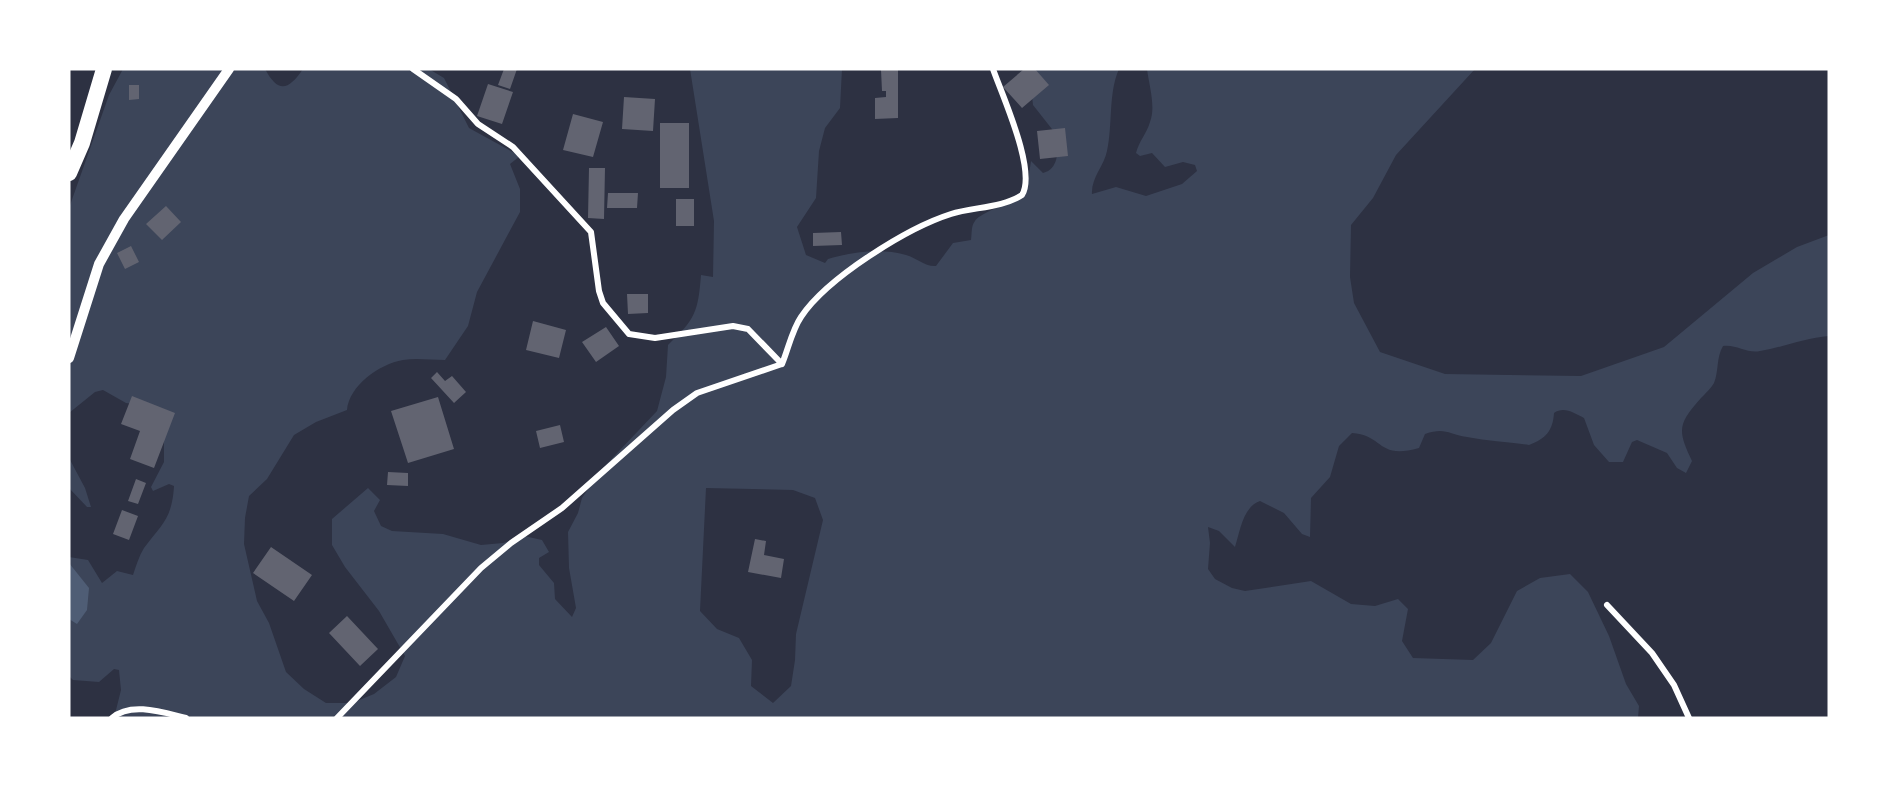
<svg xmlns="http://www.w3.org/2000/svg" width="1898" height="787" font-family="'Golos Text',sans-serif">
	<rect width="100%" height="100%" fill="#2d3142"/>
	<path fill="#3c4559" fill-rule="evenodd" d="M123 69H265C278 93 288 91 303 69H429L444 78 469 128 520 156 510 164 520 189V212L477 292 468 326 445 360C431 360 416 358 403 360 379 364 349 386 347 410L316 422 294 435 267 479 249 496 245 518 244 544 257 601 269 623 286 672 304 689 326 703H352L374 694 396 677 405 656 379 611 345 567 332 545V519L368 488 380 500 374 511 381 526 392 531 443 534 481 545 503 543 524 536 542 540 549 552 539 558V565L554 583 555 599 572 617 576 608 569 568 568 532 578 513 582 498 601 470 657 411 666 377 668 345C695 319 698 313 701 275L713 277 714 221 690 69H842L840 108 825 128 819 151 816 198 797 227 806 255 825 263 828 259C852 252 881 248 906 255 917 258 925 267 936 266L953 243 971 240C972 233 971 226 975 221 979 213 1015 201 1026 194L1031 161 1043 173C1059 169 1057 152 1059 138L1033 105 1029 69H1119C1108 94 1113 124 1107 151 1104 166 1091 178 1092 194L1116 187 1146 196 1182 184 1197 171 1195 165 1183 162 1165 167 1152 153 1140 156 1136 153C1139 141 1147 133 1150 122 1156 107 1149 85 1147 69H1475L1396 155 1373 198 1351 225 1350 277 1354 303 1380 352 1445 374 1581 376 1664 347 1753 273 1797 247 1829 235V336C1805 338 1784 347 1760 351 1748 354 1736 344 1723 346 1716 358 1719 371 1714 383 1711 388 1705 394 1701 398 1678 424 1677 430 1692 461L1686 473 1677 468 1667 453 1637 440 1632 442 1623 462H1609L1594 445 1584 418C1574 413 1564 406 1554 413 1553 430 1546 439 1529 445 1509 442 1488 441 1467 437 1448 434 1445 427 1425 434L1419 448C1377 460 1384 435 1352 433L1339 446 1330 477 1311 498 1310 537 1302 534 1284 513 1260 501C1243 507 1240 531 1235 547L1219 531 1208 527 1210 543 1208 569 1215 579 1232 588 1245 591 1311 581 1351 604 1375 606 1398 599 1408 609 1402 641 1413 658 1473 660 1491 643 1517 591 1540 578 1570 574 1588 592 1609 636 1626 684 1639 706 1638 718H114L121 690 119 670 114 669 99 682 73 680 69 676V557L88 560 102 583 117 571 133 575C136 566 139 556 144 548 162 524 172 519 174 486L169 484 153 491 151 487 164 462V425L145 406 126 403 103 390 95 392 69 413V208L109 95ZM706 488 793 490 815 498 823 520 796 634 795 660 791 686 773 703 751 686 752 660 739 638 717 629 700 611Z
		M69 458 85 488 91 507H87L69 488Z"/>
	<path fill="#4f5d75" d="M69 563 89 588 87 610 77 624 69 619Z"/>
	<path fill="#626471" d="M504 69H517L510 89 498 85Z
		M1024 69H1035L1049 85 1022 108 1003 87Z
		M881 70H898V118L875 119V98L886 97V91H882Z
		M488 84 513 92 502 124 477 116Z
		M129 85H139V99L129 100Z
		M624 97 655 99 653 131 622 129Z
		M573 114 603 122 593 157 563 150Z
		M660 123H689V188H660Z
		M1065 128 1068 156 1040 159 1037 131Z
		M589 168H605L604 219 588 218Z
		M608 193H638L637 208H607Z
		M676 199H694V226H676Z
		M166 206 181 222 162 240 146 224Z
		M841 232 842 245 813 246V233Z
		M131 246 139 262 125 269 117 253Z
		M627 294H648V313L628 314Z
		M533 321 566 330 559 358 526 350Z
		M606 327 619 346 596 362 582 342Z
		M437 372 445 381 452 376 466 392 454 403 431 378Z
		M132 396 175 413 154 468 130 459 140 431 121 424Z
		M438 397 454 449 408 463 391 411Z
		M560 425 564 442 540 448 536 431Z
		M388 472 408 473V486L387 485Z
		M136 479 146 483 138 504 128 501Z
		M122 510 138 516 129 540 113 534Z
		M755 539 766 541 764 555 784 559 781 578 748 572Z
		M271 547 312 575 294 601 253 573Z
		M347 616 378 649 360 666 329 633Z"/>
	<g fill="none" stroke-linecap="round" stroke-linejoin="round">
		<path stroke="#fff" stroke-width="6" d="M413 69 456 99 478 124 513 147 591 232 599 291 603 303 629 334 655 338 733 326 748 329 782 364
			M782 364C788 350 792 330 801 317 827 278 907 228 951 214 973 207 1002 208 1022 195 1037 171 1002 95 993 69
			M1607 605 1652 653 1674 685 1689 718
			M112 718C131 701 165 713 186 718
			M337 718 481 568 511 543 562 508 673 410 697 393 782 364"/>
		<path stroke="#fff" stroke-width="10" d="M69 358 99 264 124 219 229 69"/>
		<path stroke="#fff" stroke-width="16" d="M69 173 82 143 104 69"/>
	</g>
	<rect width="1898" height="787" fill="none" stroke="#ffffff" stroke-width="141"/>
</svg>
